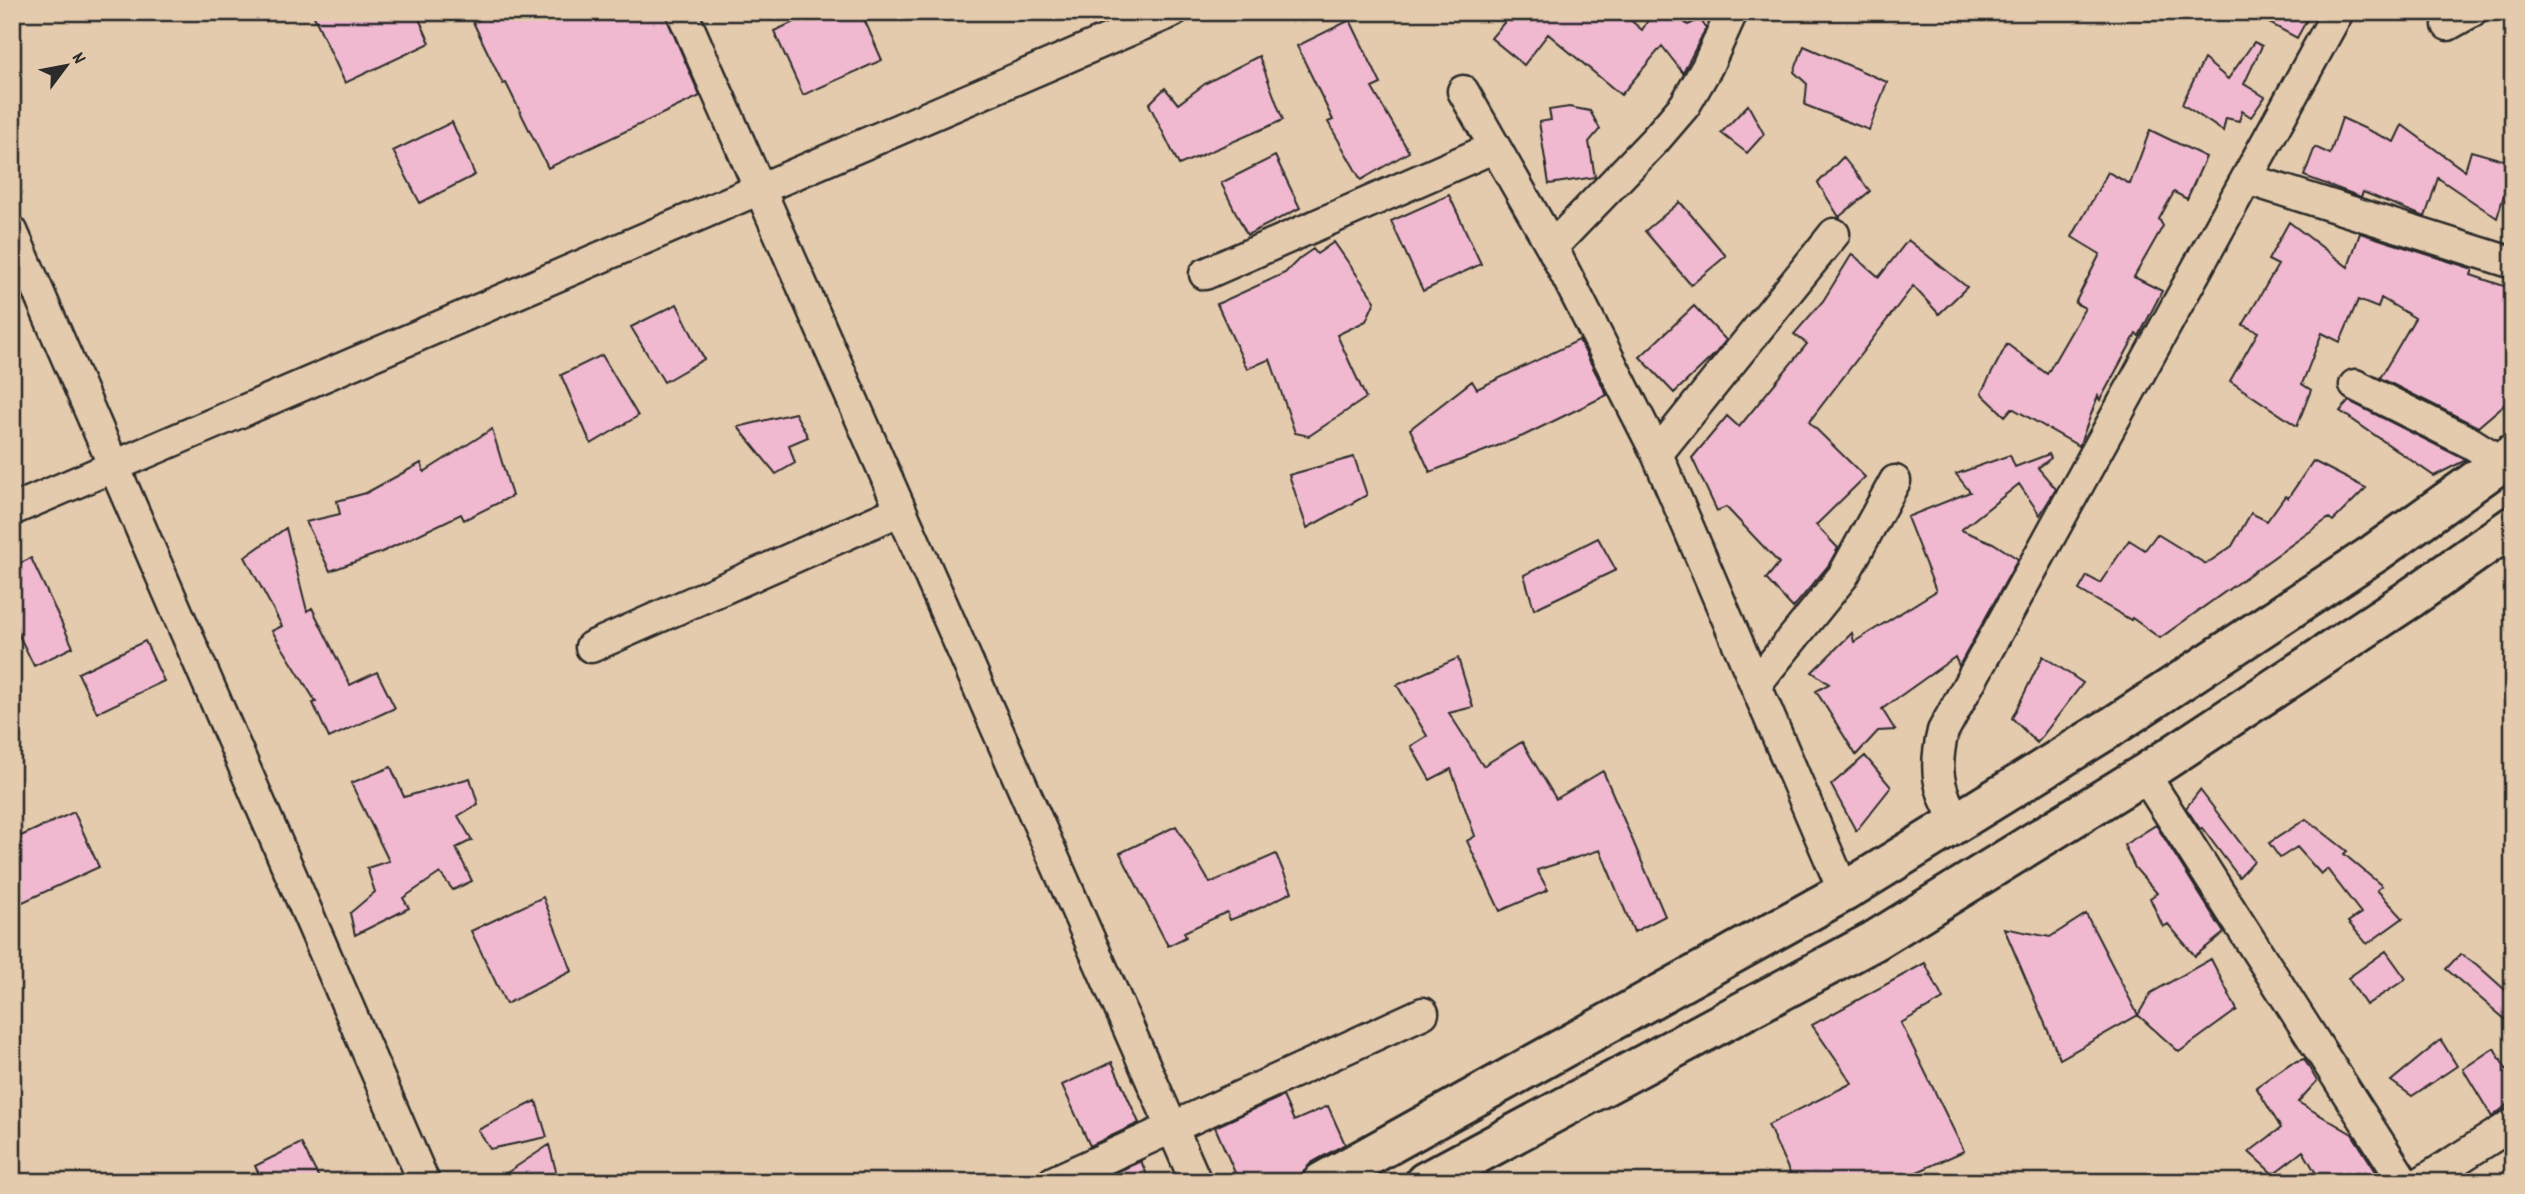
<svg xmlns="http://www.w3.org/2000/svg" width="2525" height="1194" font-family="Dekko,sans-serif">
	<rect width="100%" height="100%" fill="#e5cbad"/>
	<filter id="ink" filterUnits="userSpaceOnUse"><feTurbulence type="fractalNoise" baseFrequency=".0143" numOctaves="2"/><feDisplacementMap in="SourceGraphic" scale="14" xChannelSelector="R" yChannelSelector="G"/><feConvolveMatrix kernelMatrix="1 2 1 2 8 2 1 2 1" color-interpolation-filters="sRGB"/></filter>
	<g filter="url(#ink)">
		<path fill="#f0b9cf" stroke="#2b2b2b" stroke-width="2" d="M312 12H416L430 43 345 83Z
			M499 12H664L700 96 548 168 506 83 503 84 473 22Z
			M816 12H861L882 60 803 95 774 31Z
			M1513 12H1621L1642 30 1653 12H1668L1674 21 1679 18 1688 25 1700 19 1706 28 1683 73 1662 46 1621 95 1548 34 1524 65 1491 38Z
			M2249 12H2311L2297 38Z
			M1350 20 1381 84 1372 88 1409 152 1361 180 1328 122 1333 120 1297 46Z
			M2254 42 2262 46 2244 84 2265 97 2251 117 2242 111 2239 121 2226 118 2223 131 2182 104 2204 59 2228 79Z
			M1804 46 1887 82 1869 130 1805 105 1807 84 1794 72Z
			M1259 56 1283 120 1179 165 1149 104 1165 88 1178 104 1206 83Z
			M1748 105 1764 134 1747 153 1721 133Z
			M1569 107 1590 111 1600 129 1589 142 1595 177 1549 184 1539 122 1551 120 1549 110Z
			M2342 118 2394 142 2402 125 2465 171 2471 151 2503 160 2510 175 2497 218 2438 178 2425 217 2363 192 2361 197 2304 176 2315 147 2330 154Z
			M452 122 475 175 420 203 393 151Z
			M2150 130 2206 157 2187 199 2174 192 2159 219 2163 226 2134 277 2162 291 2139 336 2136 334 2100 400 2098 396 2079 446 2012 408 2005 416 1981 393 2007 344 2047 374 2085 308 2075 303 2100 254 2072 237 2108 172 2130 184Z
			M1275 156 1300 208 1247 235 1221 183Z
			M1843 157 1870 191 1839 217 1818 183Z
			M1449 195 1481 264 1423 291 1391 221Z
			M1680 202 1726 256 1691 285 1645 231Z
			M2289 222 2348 267 2360 233 2473 269 2471 275 2513 289V397L2478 427 2380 378 2415 318 2381 298 2378 308 2358 300 2340 342 2322 333 2302 384 2311 390 2297 426 2230 381 2258 332 2243 325 2278 265 2268 260Z
			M1908 240 1967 287 1939 314 1913 286 1809 422 1865 477 1816 525 1838 548 1828 566 1793 608 1766 579 1779 563 1726 507 1717 511 1692 458 1727 416 1739 427 1807 344 1794 334 1823 301 1852 254 1879 277Z
			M1334 242 1375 301 1366 321 1337 335 1366 398 1309 436 1295 433 1270 359 1247 369 1217 304 1285 273 1300 258 1313 249 1317 254Z
			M677 304 704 359 664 382 631 327Z
			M1694 306 1726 340 1714 355 1674 393 1640 357Z
			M1579 340 1607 395 1523 436 1430 472 1410 429 1472 381 1477 389Z
			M602 355 638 416 591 444 561 375Z
			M2349 401 2462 458 2466 460 2434 476 2340 411Z
			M795 413 808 437 789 445 795 463 776 474 738 427Z
			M492 429 512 496 464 520 461 514 382 552 330 571 306 522 340 514 337 501 366 493 421 463 424 472Z
			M2049 454 2051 458 2038 468 2056 489 2040 515 2019 484 1961 530 1993 543 2018 559 1959 666 1955 657 1882 709 1895 730 1878 731 1856 755 1816 691 1829 684 1812 672 1852 633 1854 642 1936 591 1907 517 1970 492 1956 474 2010 455 2015 467Z
			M1354 457 1367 495 1307 528 1289 475Z
			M2313 461 2366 488 2333 521 2329 518 2160 638 2132 618 2131 620 2079 590 2087 576 2100 583 2129 540 2145 550 2157 534 2206 564 2232 546 2251 513 2267 521 2285 496 2288 498Z
			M286 528 307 611 312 608 350 685 377 672 395 708 329 738 313 703 316 702 272 631 282 626 245 557Z
			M1598 538 1616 570 1534 609 1524 575Z
			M31 558 73 647 34 666 12 621V567Z
			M145 641 164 681 97 713 78 673Z
			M2043 656 2083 683 2037 743 2012 718Z
			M1458 658 1473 707 1449 713 1483 766 1522 742 1556 799 1603 771 1665 916 1634 932 1600 850 1537 870 1548 890 1500 911 1467 841 1475 836 1451 769 1430 780 1411 746 1427 736 1397 685Z
			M1865 756 1891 787 1856 831 1831 785Z
			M391 767 404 797 470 778 478 804 458 816 472 840 456 848 472 881 453 890 440 873 403 898 409 908 355 935 350 913 375 892 367 868 389 861 351 783Z
			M2200 790 2254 861 2239 877 2202 828 2200 829 2186 808Z
			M74 812 99 867 12 907V840Z
			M2306 819 2347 851 2344 854 2382 886 2377 890 2403 918 2367 944 2348 922 2361 913 2327 869 2321 874 2297 847 2280 858 2269 843Z
			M2156 825 2224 933 2195 956 2168 924 2163 927 2150 898 2157 893 2135 868 2124 845Z
			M1176 826 1210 883 1276 854 1292 892 1260 908 1230 920 1227 912 1184 932 1186 937 1168 946 1120 853Z
			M543 897 572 971 506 1004 471 931Z
			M2086 914 2138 1015 2060 1059 2004 928 2050 937Z
			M2386 951 2406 979 2366 1005 2348 978Z
			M2460 954 2476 964 2513 997V1026L2446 969Z
			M2211 959 2237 1010 2179 1052 2138 1015 2151 993Z
			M1925 963 1943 999 1901 1023 1964 1151 1895 1182H1794L1768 1125 1852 1083 1812 1025Z
			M2441 1040 2457 1066 2412 1096 2391 1081Z
			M2494 1048 2513 1082V1100L2492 1117 2463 1069Z
			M2304 1059 2317 1081 2298 1102 2352 1134 2380 1178 2377 1182H2321L2303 1151 2273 1174 2249 1152 2281 1128 2256 1087 2291 1063Z
			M1112 1062 1139 1123 1090 1146 1062 1085Z
			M1283 1096 1294 1121 1328 1106 1345 1144 1311 1163 1302 1174 1284 1182H1239L1215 1127Z
			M536 1101 547 1137 490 1149 478 1130Z
			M301 1143 321 1182H263L255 1166Z
			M549 1145 559 1182H493Z
			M1141 1161 1150 1182H1106L1104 1178Z"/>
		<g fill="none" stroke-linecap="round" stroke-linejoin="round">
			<g stroke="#2b2b2b" stroke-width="35">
				<path id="minor" d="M682 12 1196 1182
					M2448 25 2471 12
					M1463 91 1552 247 1657 454 1844 892
					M2247 179 2513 263
					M12 231 424 1182
					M1552 247 1655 140 1685 105 1707 67 1732 12
					M1205 274 1495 147
					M2355 385 2471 443 2487 453 2498 465
					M1657 454 1834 234
					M12 510 1172 12
					M591 647 901 510
					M1756 684 1843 576 1895 481
					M2144 774 2404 1182
					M1957 822C1937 789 1934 768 1943 731L2338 12
					M1053 1182 1423 1013
					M2422 1182 2513 1124"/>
			</g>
			<g stroke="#2b2b2b" stroke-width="44">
				<path id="major" d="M1322 1182 1844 892 2113 726 2375 553 2513 454
					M1425 1182 1874 941 2144 774 2408 600 2513 526"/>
			</g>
			<use href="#minor" stroke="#e5cbad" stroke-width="30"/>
			<use href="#major" stroke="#e5cbad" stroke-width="38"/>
		</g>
	</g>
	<rect width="2525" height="1194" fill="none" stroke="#e5cbad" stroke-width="42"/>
	<rect x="21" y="21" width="2483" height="1152" fill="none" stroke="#2b2b2b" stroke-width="2.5" filter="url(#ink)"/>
	<g transform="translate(66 66) rotate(58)" stroke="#e5cbad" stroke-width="5" paint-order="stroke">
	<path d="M0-5L12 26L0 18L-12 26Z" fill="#2b2b2b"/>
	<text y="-10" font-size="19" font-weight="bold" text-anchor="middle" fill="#2b2b2b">N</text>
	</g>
</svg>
